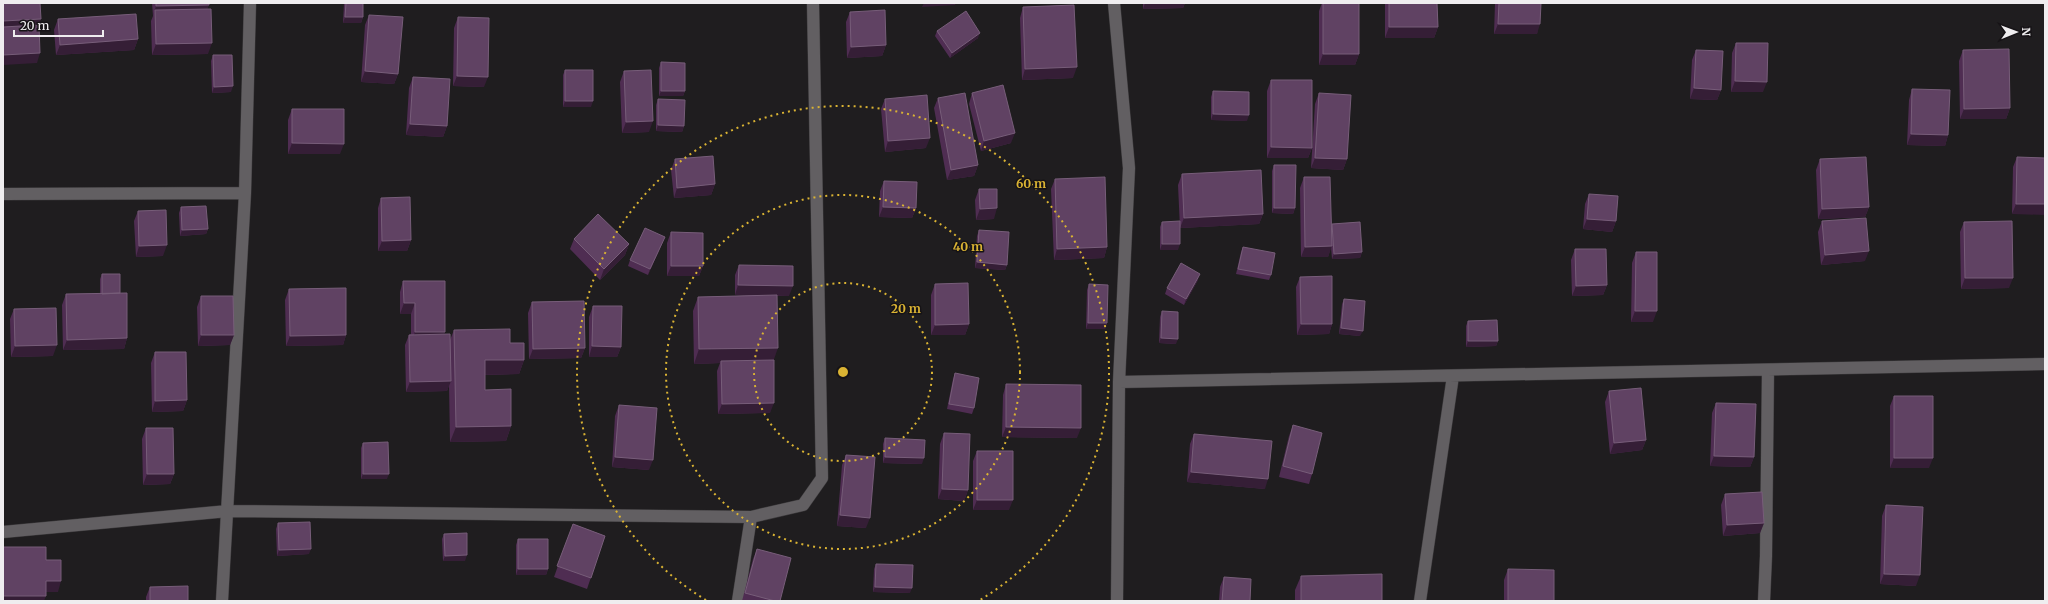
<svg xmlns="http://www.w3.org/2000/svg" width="2048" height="604" font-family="Merriweather,serif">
	<rect width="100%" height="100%" fill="#1f1d1f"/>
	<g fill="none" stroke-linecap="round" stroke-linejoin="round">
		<g stroke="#3c3a3c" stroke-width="13">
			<path id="minor" d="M1114 3 1129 168 1119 382 1117 601
				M3 194 245 193
				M1119 382 2045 364
				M3 532 228 511 751 517 803 505 822 478 813 3
				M222 601 245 193 250 3
				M738 601 751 517
				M1420 601 1453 376
				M1764 601 1766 556 1768 370"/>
		</g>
		<use href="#minor" stroke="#625f62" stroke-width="12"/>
	</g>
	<path fill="#4f2d52" d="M152 3H209L207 9 208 54 152 55 151 21 153 16Z
		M344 3H363V17L361 23H343Z
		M1143 3H1185L1183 8 1143 9Z
		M1322 3H1359V54L1355 65H1319V11Z
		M1385 3H1437L1438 27 1434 38H1385Z
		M1495 3H1541L1537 34H1494Z
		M1023 7 1073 78 1022 80 1020 18Z
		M850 12 886 45 882 56 847 58 846 22Z
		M369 15 398 74 394 84 361 82 365 25Z
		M458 17 484 87 453 86 454 28Z
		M58 19 138 39 134 50 56 55 54 30Z
		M937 31 978 38 950 58 935 36Z
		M1736 43 1763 92H1731L1732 53Z
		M1696 50 1721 90 1717 100 1690 99 1692 60Z
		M1963 50 2010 108 2006 119H1960L1959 61Z
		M213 55 231 92 212 93 211 61Z
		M661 62 685 91 683 96H659V68Z
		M565 70 591 107H563V75Z
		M624 71 649 132 622 133 620 82Z
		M413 77 447 126 443 137 406 135 409 88Z
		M1271 80 1312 148 1308 158H1267V91Z
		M1912 89 1948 135 1945 146 1907 145 1909 100Z
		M1213 91 1247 121 1211 120V97Z
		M972 93 1011 143 981 151 969 104Z
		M1319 93 1347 159 1343 170 1311 168 1315 104Z
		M938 98 978 165 974 176 947 180 934 108Z
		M658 99 684 126 682 132 656 131V105Z
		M885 99 926 148 885 152 881 109Z
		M292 109 340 154H288V120Z
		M2017 157 2045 158 2012 214 2013 167Z
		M675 159 715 184 711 195 674 198 671 170Z
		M1820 159 1869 207 1865 217 1818 219 1816 170Z
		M1274 165 1295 208 1293 214 1272 213V171Z
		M1182 174 1263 214 1259 224 1180 228 1178 185Z
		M1304 177 1331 227 1332 224 1362 252 1360 258 1332 259 1331 247 1328 257H1301L1300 188Z
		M1055 179 1107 247 1104 258 1054 260 1051 189Z
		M884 181 916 208 912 218 879 217 880 191Z
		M979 189 994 219 976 220 975 200Z
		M1589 194 1616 221 1612 232 1583 229 1585 204Z
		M381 198 411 240 407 251H378V208Z
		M181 207 208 229 206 234 180 236 179 213Z
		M138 211 163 256 136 257 134 221Z
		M1822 221 1865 261 1821 265 1818 232Z
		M1162 222 1178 250H1160V227Z
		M1964 222 2009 288 1961 289 1960 232Z
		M979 230 1007 265 1005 270 975 268 977 236Z
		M671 232 703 266 699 276H667V243Z
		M665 237 648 275 628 266 630 260Z
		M574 239 629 244 625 255 600 280 570 249Z
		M1243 247 1271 275 1269 280 1236 274 1241 252Z
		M1575 249 1607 285 1603 295 1572 296 1571 260Z
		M1636 252 1653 322H1631L1632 263Z
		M739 265 789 296H777L770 413 718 414 717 371 720 363 694 364 693 311 698 297 759 296 735 295V275Z
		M102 274 120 293 127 338 124 349 63 350 62 305 66 294H100V279Z
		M1300 277 1332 324 1329 334 1297 335 1296 287Z
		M1198 280 1184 305 1165 294 1167 288Z
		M403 281 444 334 450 340 454 330 510 343 524 360 519 374 485 375V390L511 426 506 441 450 442 449 385 447 391 406 392 405 345 409 335 411 334V314H400V292Z
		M935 284 969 324 965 335H931V295Z
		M1089 284 1107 323 1105 329H1086L1087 290Z
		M289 289 346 335 343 345 286 346 285 300Z
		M201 296 234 335 230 345 198 346 197 307Z
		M1344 299 1360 336 1339 334 1342 304Z
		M532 302 585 348 581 358 529 359 528 313Z
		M593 306 621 347 617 357H589V317Z
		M14 309 53 356 11 357 10 319Z
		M1162 311 1176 344 1159 343 1160 317Z
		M1468 321 1498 341 1496 346 1466 347V326Z
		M155 352 187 400 183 411 152 412 151 363Z
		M955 373 974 408 972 414 947 409 953 379Z
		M1006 384 1077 438 1002 437 1003 395Z
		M1609 391 1646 440 1642 450 1610 454 1605 402Z
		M1894 396 1929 468H1890V406Z
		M1716 403 1754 457 1750 467 1710 466 1712 413Z
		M619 405 649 470 612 467 615 416Z
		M1293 425 1312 474 1309 484 1279 477 1289 436Z
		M146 428 174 474 170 484 143 485 142 439Z
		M944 433 968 490 964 501 938 499 940 444Z
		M1194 434 1265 489 1187 482 1190 444Z
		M885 438 922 464 883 463V444Z
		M363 443 387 479H361V448Z
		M977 451 1009 510H973V461Z
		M846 455 866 528 837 526 842 465Z
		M1725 494 1764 523 1760 533 1723 536 1721 505Z
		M1886 505 1916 586 1880 584 1882 516Z
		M278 523 309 554 277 556 276 529Z
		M573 524 605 536 587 589 554 577Z
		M444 534 465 561H443L442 539Z
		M518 539 548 569 546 575H516V545Z
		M757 549 780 601H742L753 559Z
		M876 564 910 593 873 592 874 569Z
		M1508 569 1554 601H1504V580Z
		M1301 576 1382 601H1295V590Z
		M1224 577 1250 601H1219L1220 587Z
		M150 587 188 601H146V597Z"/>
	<path fill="#351e36" d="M924 3H956L955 5 922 7Z
		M1145 3H1185L1183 8 1143 9Z
		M209 5 205 15 155 10 153 16 156 6Z
		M345 17H363L361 23H343Z
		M41 19 37 30 3 32V21Z
		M1498 24H1540L1537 34H1494Z
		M1389 27H1438L1434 38H1385Z
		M980 33 978 38 950 58 952 53Z
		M138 39 134 50 56 55 60 45Z
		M212 43 208 54 152 55 156 44Z
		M886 45 882 56 847 58 851 47Z
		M40 53 37 63 3 65V55Z
		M1323 54H1359L1355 65H1319Z
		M1077 67 1073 78 1022 80 1025 69Z
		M365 71 398 74 394 84 361 82Z
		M457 76 488 77 484 87 453 86Z
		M1735 81 1767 82 1763 92H1731Z
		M233 86 231 92 212 93 214 87Z
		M1694 88 1721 90 1717 100 1690 99Z
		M661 91H685L683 96H659Z
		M565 101H593L591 107H563Z
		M2010 108 2006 119H1960L1964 109Z
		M1213 114 1249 115 1247 121 1211 120Z
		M653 121 649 132 622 133 626 122Z
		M410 124 447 126 443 137 406 135Z
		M658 125 684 126 682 132 656 131Z
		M1015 133 1011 143 981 151 984 141Z
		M1911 134 1948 135 1945 146 1907 145Z
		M930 138 926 148 885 152 888 141Z
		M292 143 344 144 340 154H288Z
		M1271 147 1312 148 1308 158H1267Z
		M1315 158 1347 159 1343 170 1311 168Z
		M978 165 974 176 947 180 951 170Z
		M715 184 711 195 674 198 677 188Z
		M2016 204H2045V215L2012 214Z
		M883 207 916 208 912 218 879 217Z
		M1869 207 1865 217 1818 219 1822 209Z
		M997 208 994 219 976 220 980 209Z
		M1274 208H1295L1293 214 1272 213Z
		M1263 214 1259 224 1180 228 1184 218Z
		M1587 219 1616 221 1612 232 1583 229Z
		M208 229 206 234 180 236 182 230Z
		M665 237 663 242 648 275 650 269Z
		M411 240 407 251H378L382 241Z
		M629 244 625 255 600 280 604 269Z
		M1162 244H1180L1178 250H1160Z
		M167 245 163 256 136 257 139 246Z
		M1332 246 1328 257H1301L1305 247Z
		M1107 247 1104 258 1054 260 1057 249Z
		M1869 251 1865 261 1821 265 1825 255Z
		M1362 252 1360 258 1332 259 1334 254Z
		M977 262 1007 265 1005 270 975 268Z
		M671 266H703L699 276H667Z
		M1200 274 1198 280 1184 305 1186 299Z
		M1965 278H2013L2009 288 1961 289Z
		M738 285 793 286 789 296 735 295Z
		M1607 285 1603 295 1572 296 1576 286Z
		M404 303H415L411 314H400Z
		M1635 311H1657L1653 322H1631Z
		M1088 323H1107L1105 329H1086Z
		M969 324 965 335H931L935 325Z
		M1301 324H1332L1329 334 1297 335Z
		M1341 328 1363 331 1360 336 1339 334Z
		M415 332H445L441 343H411Z
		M201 335H234L230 345 198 346Z
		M346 335 343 345 286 346 290 336Z
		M127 338 124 349 63 350 67 340Z
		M1161 338 1178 339 1176 344 1159 343Z
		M1468 341H1498L1496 346 1466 347Z
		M57 345 53 356 11 357 15 346Z
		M592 346 621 347 617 357H589Z
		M585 348 581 358 529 359 533 349Z
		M778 348 773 362 721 361 720 363 694 364 699 349Z
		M485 360H524L519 374 479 375Z
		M451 381 447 391 406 392 410 382Z
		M187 400 183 411 152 412 155 401Z
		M774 403 770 413 718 414 722 404Z
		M511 426 506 441 450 442 456 427Z
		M1006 427 1081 428 1077 438 1002 437Z
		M1646 440 1642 450 1610 454 1614 443Z
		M1714 456 1754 457 1750 467 1710 466Z
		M615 457 653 460 649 470 612 467Z
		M885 457 924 458 922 464 883 463Z
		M1894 458H1933L1929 468H1890Z
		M1191 472 1268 479 1265 489 1187 482Z
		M147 474H174L170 484 143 485Z
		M363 474H389L387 479H361Z
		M942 489 968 490 964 501 938 499Z
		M977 500H1013L1009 510H973Z
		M840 515 870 518 866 528 837 526Z
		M1764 523 1760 533 1723 536 1727 525Z
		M311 549 309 554 277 556 279 550Z
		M467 555 465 561H443L445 556Z
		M518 569H548L546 575H516Z
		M1884 574 1920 575 1916 586 1880 584Z
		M46 581H61L58 592H42Z
		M875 587 912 588 910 593 873 592Z
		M3 596H46L44 601H3Z"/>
	<path fill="#604263" stroke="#775d79" d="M3 3H40L41 19 3 21Z
		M156 3H209V5L156 6Z
		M346 3H363V17H345Z
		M1323 3H1359V54H1323Z
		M1389 3H1437L1438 27H1389Z
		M1499 3H1541L1540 24H1498Z
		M1074 5 1077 67 1025 69 1023 7Z
		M211 9 212 43 156 44 155 10Z
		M885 10 886 45 851 47 850 12Z
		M966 11 980 33 952 53 937 31Z
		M136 14 138 39 60 45 58 19Z
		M369 15 403 17 398 74 365 71Z
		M458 17 489 18 488 77 457 76Z
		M39 25 40 53 3 55V27Z
		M1736 43H1768L1767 82 1735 81Z
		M2009 49 2010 108 1964 109 1963 50Z
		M1696 50 1723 51 1721 90 1694 88Z
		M213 55H232L233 86 214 87Z
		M661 62 685 63V91H661Z
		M565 70H593V101H565Z
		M651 70 653 121 626 122 624 71Z
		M413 77 450 79 447 126 410 124Z
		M1271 80H1312V148L1271 147Z
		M1003 85 1015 133 984 141 972 93Z
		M1912 89 1950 90 1948 135 1911 134Z
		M1213 91 1249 92V115L1213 114Z
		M965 93 978 165 951 170 938 98Z
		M1319 93 1351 95 1347 159 1315 158Z
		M927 95 930 138 888 141 885 99Z
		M658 99 685 100 684 126 658 125Z
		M292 109H344V144L292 143Z
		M713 156 715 184 677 188 675 159Z
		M1866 157 1869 207 1822 209 1820 159Z
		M2017 157 2045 158V204H2016Z
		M1274 165H1296L1295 208H1274Z
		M1261 170 1263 214 1184 218 1182 174Z
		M1105 177 1107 247 1057 249 1055 179Z
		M1304 177H1330L1332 246 1305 247Z
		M884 181 917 182 916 208 883 207Z
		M979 189H997V208L980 209Z
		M1589 194 1618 196 1616 221 1587 219Z
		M410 197 411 240 382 241 381 198Z
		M206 206 208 229 182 230 181 207Z
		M166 210 167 245 139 246 138 211Z
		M598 214 629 244 604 269 574 239Z
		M1866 218 1869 251 1825 255 1822 221Z
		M1180 221V244H1162V222Z
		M2012 221 2013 278H1965L1964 222Z
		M1360 222 1362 252 1334 254 1332 224Z
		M645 228 665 237 650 269 630 260Z
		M979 230 1009 232 1007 265 977 262Z
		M671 232 703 233V266H671Z
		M1243 247 1275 253 1271 275 1238 269Z
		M1575 249H1606L1607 285 1576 286Z
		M1636 252H1657V311H1635Z
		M1181 263 1200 274 1186 299 1167 288Z
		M739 265 793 266V286L738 285Z
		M102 274H120V293L102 294Z
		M1332 276V324H1301L1300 277Z
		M403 281H445V332H415V303H404Z
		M968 283 969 324 935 325V284Z
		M1089 284 1108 285 1107 323H1088Z
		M346 288V335L290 336 289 289Z
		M127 293V338L67 340 66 294Z
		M777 295 778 348 699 349 698 297Z
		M201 296H233L234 335H201Z
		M1344 299 1365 301 1363 331 1341 328Z
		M584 301 585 348 533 349 532 302Z
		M593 306H622L621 347 592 346Z
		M56 308 57 345 15 346 14 309Z
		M1162 311 1178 312V339L1161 338Z
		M1497 320 1498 341H1468V321Z
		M510 329V343H524V360H485V390L511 389V426L456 427 454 330Z
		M450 334 451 381 410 382 409 335Z
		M155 352H186L187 400 155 401Z
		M774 360V403L722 404 721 361Z
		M955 373 979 378 974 408 949 404Z
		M1006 384 1081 385V428L1006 427Z
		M1641 388 1646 440 1614 443 1609 391Z
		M1894 396H1933V458H1894Z
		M1716 403 1756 404 1754 457 1714 456Z
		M619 405 657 408 653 460 615 457Z
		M1293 425 1322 433 1312 474 1283 466Z
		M146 428H173L174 474H147Z
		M944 433 970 434 968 490 942 489Z
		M1194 434 1272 441 1268 479 1191 472Z
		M885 438 925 440 924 458 885 457Z
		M388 442 389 474H363V443Z
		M977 451H1013V500H977Z
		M846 455 875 457 870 518 840 515Z
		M1762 492 1764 523 1727 525 1725 494Z
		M1886 505 1923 507 1920 575 1884 574Z
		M310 522 311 549 279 550 278 523Z
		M573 524 605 536 591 578 557 566Z
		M467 533V555L445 556 444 534Z
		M518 539H548V569H518Z
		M3 547H46V560H61V581H46V596H3Z
		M757 549 791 558 780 601H775L745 593Z
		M876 564 913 565 912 588 875 587Z
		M1508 569 1554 570V601H1508Z
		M1382 574V601H1301V576Z
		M1224 577 1251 579 1250 601H1222Z
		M188 586V601H150V587Z"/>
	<g fill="none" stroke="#dab333" stroke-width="2" stroke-dasharray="2 4">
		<circle cx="843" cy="372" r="89"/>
		<circle cx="843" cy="372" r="177"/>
		<path d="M706 600A266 266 0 1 1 980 600"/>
	</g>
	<circle cx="843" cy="372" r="6" fill="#dab333" stroke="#161316" stroke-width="2"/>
	<g font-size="12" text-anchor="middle" font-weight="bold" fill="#dab333" stroke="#161316" stroke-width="3" stroke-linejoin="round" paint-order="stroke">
		<text x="1031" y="188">60 m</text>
		<text x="968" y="251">40 m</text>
		<text x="906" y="313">20 m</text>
	</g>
	<rect width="2048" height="604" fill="none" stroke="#efedef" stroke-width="8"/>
	<g transform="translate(2016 32) rotate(89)" stroke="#161316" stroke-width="3" paint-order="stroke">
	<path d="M0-3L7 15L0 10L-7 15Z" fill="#efedef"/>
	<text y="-6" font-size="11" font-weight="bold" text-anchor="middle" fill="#efedef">N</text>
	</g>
	<path d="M14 30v6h89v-6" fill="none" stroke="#efedef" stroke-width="2"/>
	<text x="20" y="30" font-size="12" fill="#efedef" stroke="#161316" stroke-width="3" paint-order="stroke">20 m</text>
</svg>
